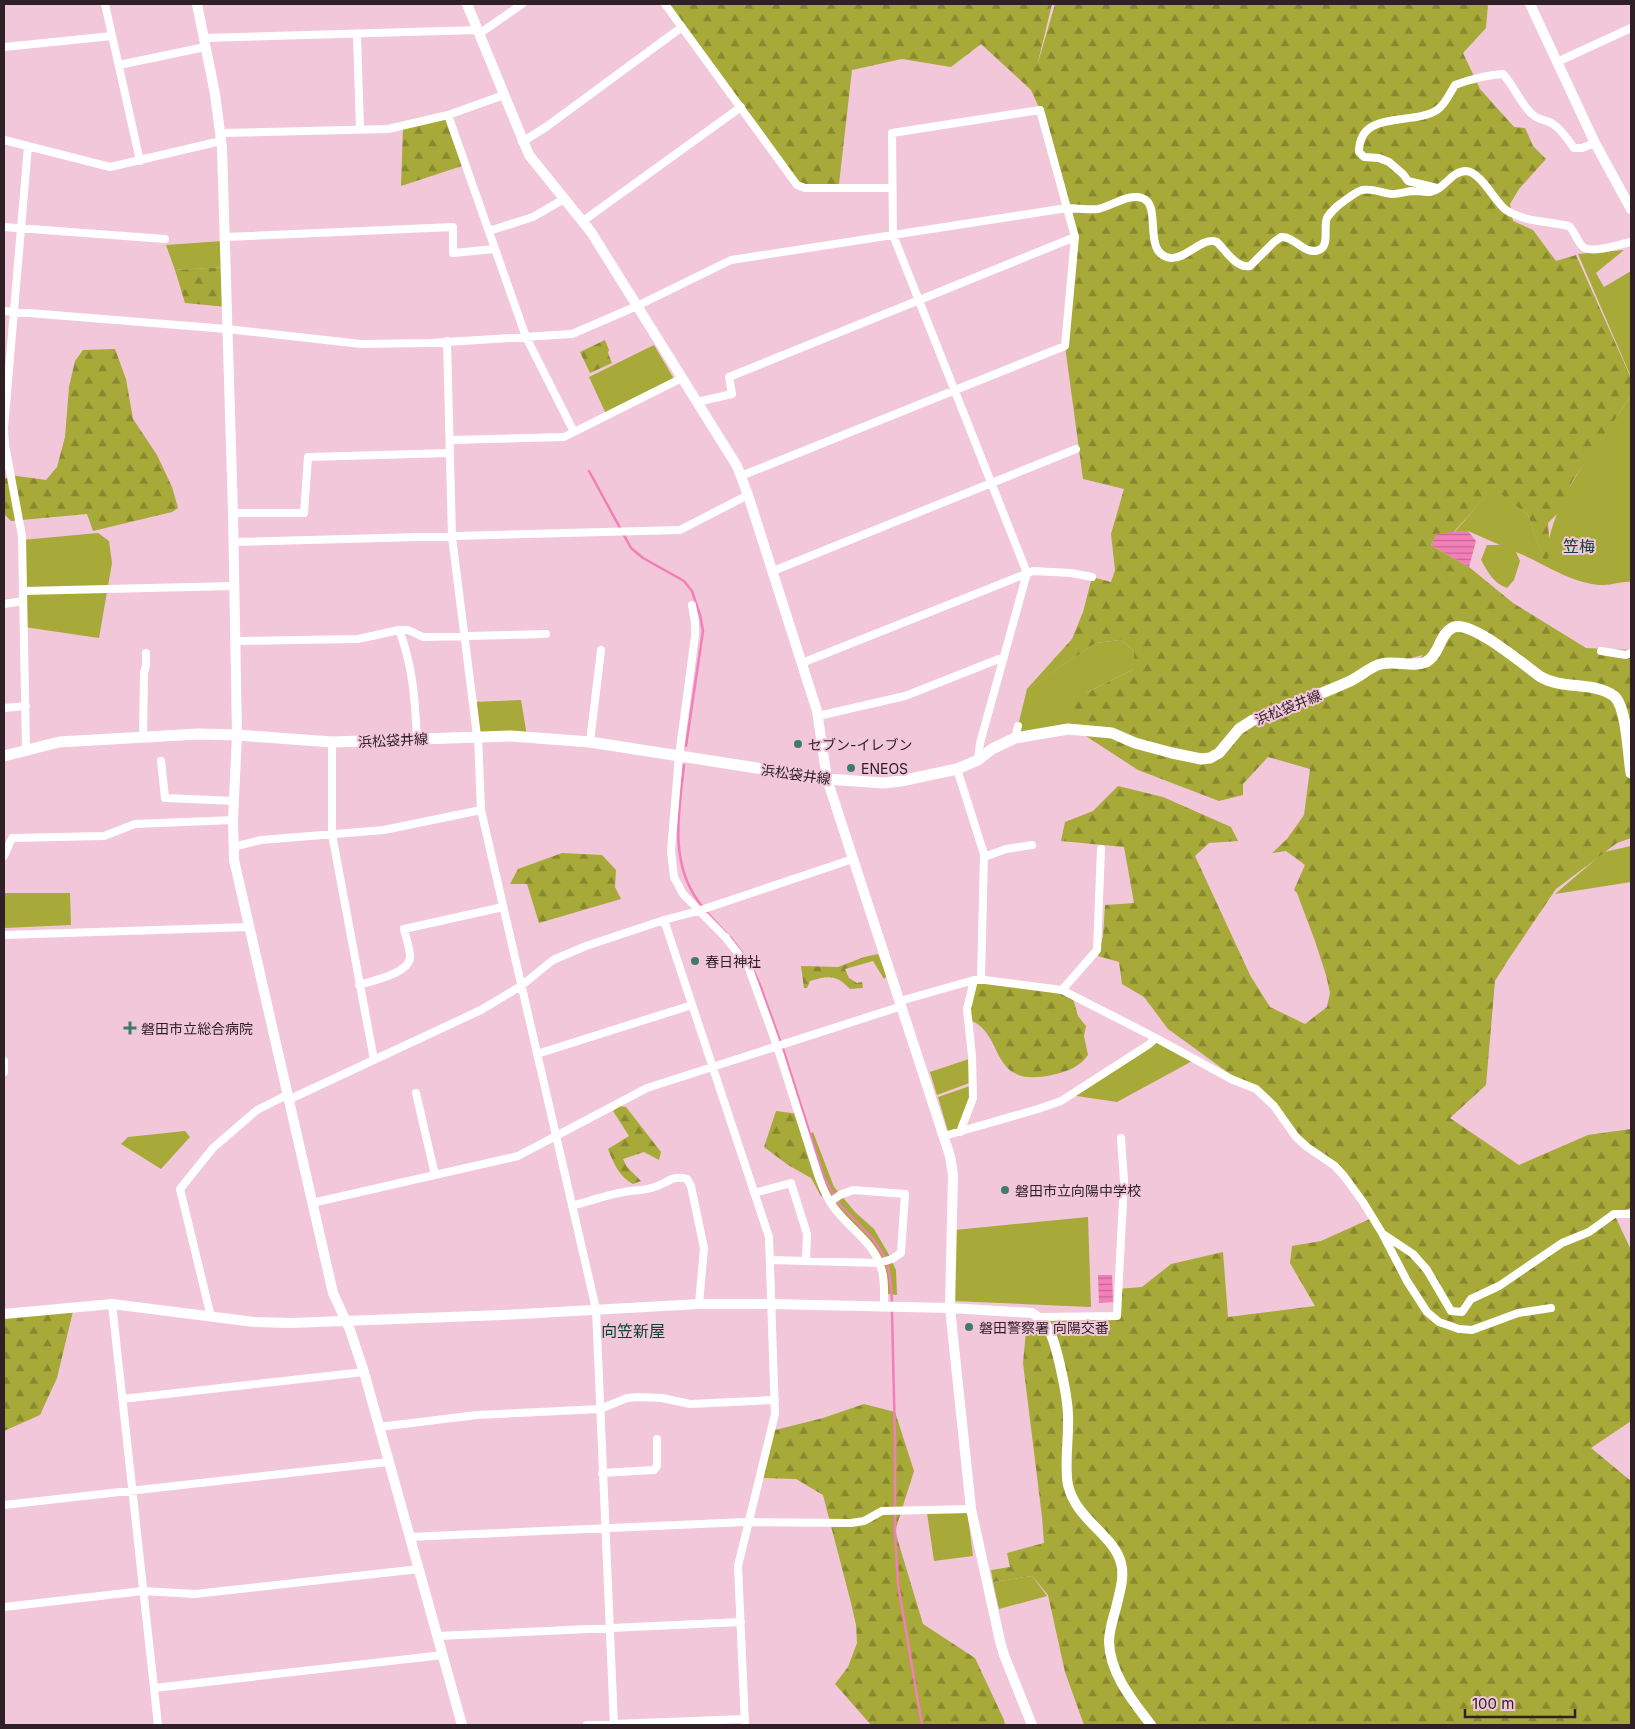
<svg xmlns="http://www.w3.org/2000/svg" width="1635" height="1729" font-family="Inter,'Noto Sans JP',sans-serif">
	<defs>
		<pattern id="forest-firs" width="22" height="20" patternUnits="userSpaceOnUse" patternTransform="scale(1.25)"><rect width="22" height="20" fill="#a7a938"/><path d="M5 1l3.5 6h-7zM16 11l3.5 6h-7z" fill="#88892f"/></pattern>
		<pattern id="water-rules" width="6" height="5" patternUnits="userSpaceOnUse" patternTransform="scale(1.25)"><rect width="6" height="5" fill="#f37eb8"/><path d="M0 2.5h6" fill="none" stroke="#c56795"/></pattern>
	</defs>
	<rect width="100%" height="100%" fill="#f1c7d9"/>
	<path fill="#a7a938" d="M222 241 226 267 175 270 166 245Z
		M1624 250 1596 273 1604 287 1631 271V377L1578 254Z
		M654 345 674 379 606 414 589 377Z
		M1631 396V582C1622 581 1613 585 1604 585 1573 585 1544 563 1516 552L1520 561 1514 580 1507 588C1493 583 1488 572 1481 560L1487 545H1500L1468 531 1454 533 1493 487 1528 515 1546 566C1547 557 1548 547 1549 539 1561 487 1602 439 1631 396Z
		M98 533 109 541 112 563 99 638 24 627 22 540Z
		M1121 640 1134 651V669L1086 693 1075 729 1015 738 1027 689 1096 643Z
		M521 700 527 736H477L473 702Z
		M1631 846V882L1555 894 1604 852Z
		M4 893H70L71 925 4 928Z
		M1156 1038 1196 1059 1117 1102 1070 1095Z
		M972 1058V1082L937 1095 930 1072Z
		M973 1085 960 1132 949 1135 938 1097Z
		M185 1131 190 1137 161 1169 121 1144 128 1137Z
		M813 1132 834 1187 856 1213 874 1229 888 1253 896 1270 897 1295 888 1294 883 1268 825 1192 806 1136Z
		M1088 1217 1091 1307 954 1301 955 1230Z
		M967 1509 973 1556 934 1561 927 1513Z
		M1032 1576 1047 1596 999 1609 993 1582Z"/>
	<path fill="url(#forest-firs)" fill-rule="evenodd" d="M665 4H1052L1037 66 1055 4H1488L1486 28 1463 53 1480 89 1514 127 1525 128 1533 146 1546 159 1519 189 1510 204 1513 221 1533 230 1556 261 1576 255 1631 378V396L1573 480 1559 512 1548 523 1550 549 1546 567 1528 515 1493 488 1453 533 1437 534 1431 545 1469 567 1513 603 1586 648 1631 650V838L1617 843 1556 889 1508 960 1495 981 1486 1085 1450 1118 1519 1165 1588 1135 1631 1129V1208L1614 1214 1631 1250V1421L1591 1448 1631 1481V1725H1084L1065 1672 1048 1595 1032 1576 993 1582 991 1570 1010 1567 1007 1553 1044 1543 1042 1517 1023 1363 1027 1320 1053 1328 1050 1320 1113 1316 1118 1289 1142 1287 1171 1264 1223 1252 1228 1317 1315 1306 1290 1263 1292 1246 1321 1241 1372 1218 1333 1165 1303 1143 1274 1106 1168 1029 1144 997 1122 984 1119 962 1098 956 1103 936 1105 905 1134 903 1124 847 1061 841 1065 822 1093 811 1118 786 1163 797 1231 827 1238 841 1209 843 1195 856 1250 975 1270 1007 1305 1024 1327 1007 1330 993 1326 975 1315 941 1297 893 1294 890 1305 865 1286 851 1272 853 1287 839 1304 815 1310 769 1268 757 1243 784V795L1219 801 1138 770 1075 729 1071 709 1086 693 1134 669V651L1121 640 1096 643 1026 690 1072 639 1083 612 1092 577 1111 582 1115 570 1111 534 1124 489 1083 479 1065 346 1070 291 1071 223 1040 110 1031 90 981 44 951 67 902 59 852 70 839 184 797 185ZM1423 655 1415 664 1376 667Z
		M448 115 465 165 401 186 403 126Z
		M226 267 227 307 185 303 175 270Z
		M605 340 609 350 608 353 612 363 590 373 580 352Z
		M115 349 126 379 133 419 157 455 172 487 178 508 172 512 93 531 87 514 11 521 4 514V480L10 475 46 480 57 467 65 437 69 387 75 361 83 350Z
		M562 853 602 855 616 870 615 887 621 899 539 923 527 884H510L518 869Z
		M878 954 887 976 884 979 873 961 845 969 849 978 857 983 862 982 863 988 850 989C836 974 828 976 810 981L807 988H804L801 966 838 967 864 957Z
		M974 980 1072 995 1078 1016 1086 1026 1084 1036 1088 1055C1080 1067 1066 1072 1052 1075 985 1089 1008 1032 967 1019Z
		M619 1106 626 1107 661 1152 659 1160 644 1152 623 1159 627 1167 641 1181 633 1184C620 1178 613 1162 608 1149L629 1136 613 1111Z
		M776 1111 799 1114 829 1200 821 1196 811 1178 788 1165 764 1147Z
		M74 1307 57 1378 40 1415 4 1431V1314Z
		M864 1404 895 1412 914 1471 895 1531 923 1624 975 1658 1004 1720 1005 1725H871L835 1684 848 1667 857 1643 856 1625 851 1603 823 1495 796 1479 760 1478 771 1431 823 1418Z"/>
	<path fill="url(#water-rules)" d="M1459 531H1468L1476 541 1469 567 1431 545 1437 534Z
		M1098 1275H1112L1113 1302 1099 1303Z"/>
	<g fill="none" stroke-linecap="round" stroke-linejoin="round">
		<path stroke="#f37eb8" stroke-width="2.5" d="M589 471 631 548 643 558 684 581 692 591 700 615 703 631 686 746
			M684 765C679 812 669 860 698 901 706 913 717 923 726 933
			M730 937 747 959
			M750 963 760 985 783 1049 824 1178 840 1205 873 1239 884 1256 888 1265 891 1285 892 1305
			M892 1311 895 1440V1531L898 1584 922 1725"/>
		<path stroke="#fff" stroke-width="8" d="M105 4 140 161
			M665 4 797 185 805 188H892
			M357 34 360 129
			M479 34 522 4
			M204 38 478 30
			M4 47 112 36
			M1557 62 1631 28
			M119 65 205 47
			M448 115 526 337 574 432
			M220 133 388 129 448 115 504 95
			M4 140 110 167 221 141
			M522 142 546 127 682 27
			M1437 188 1408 181 1403 174 1389 162 1379 158 1364 157 1359 152C1359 109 1413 126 1437 110 1445 105 1450 93 1455 85 1471 79 1486 75 1503 74 1514 86 1520 103 1532 114 1538 120 1547 120 1553 124 1562 130 1568 140 1574 148H1582L1595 143
			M583 221 741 107
			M4 227 165 239
			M489 231 533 217 564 199
			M225 237 453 227V253L495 249
			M4 311 227 329 361 344 430 343 572 334 637 306 731 260 1067 208C1077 208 1089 210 1098 209 1112 206 1129 193 1142 198 1163 204 1141 255 1171 258 1187 259 1202 236 1217 242 1226 251 1237 269 1250 266L1274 242 1281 237C1295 236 1305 256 1319 250 1330 246 1323 227 1327 218 1329 214 1336 207 1340 204 1346 200 1355 192 1362 190 1372 188 1383 193 1392 194 1399 194 1405 192 1411 191 1417 191 1424 192 1430 192 1444 190 1451 171 1466 171 1481 172 1495 202 1506 210 1524 222 1548 221 1569 226 1575 232 1576 239 1582 246 1590 255 1620 244 1631 242
			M447 341 452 537 477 736
			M697 402 732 394 729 377 1075 237
			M450 440 564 437 682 378
			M741 476 1065 346 1075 237 1040 110 892 133 893 235 1027 573 980 743 978 760
			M233 513H304L308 457 450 453
			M233 542 680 530 748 495
			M773 571 1076 449
			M23 591 234 586
			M4 604 23 601
			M692 605 695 622V636L679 756 671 851 674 877 683 894 726 938 748 966 777 1046 819 1178C823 1189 828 1200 835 1209 851 1230 876 1244 882 1271 885 1282 884 1295 884 1306
			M399 630C413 666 415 700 417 739
			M235 641 358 639 399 630H408L423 637 546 634
			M1601 651 1626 655 1631 653
			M802 663 1033 571 1071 573 1092 577
			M4 708 26 706
			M818 716 905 696 1004 657
			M478 736 481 810 596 1309 614 1725
			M143 737 144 673 146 665V653
			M1015 738 1018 726
			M332 742V834L374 1060
			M590 742 601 650
			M26 749 22 536 5 445 4 428 28 146
			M161 761 165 798 234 801
			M957 769 984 854 981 980
			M233 847 261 840 384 830 481 810
			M4 856 12 838 104 836 135 824 233 820
			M984 857 1006 849 1032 845
			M664 920 769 1237 775 1414 738 1566 745 1725
			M4 935 250 927
			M359 985C372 981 410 973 410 957 410 948 406 938 404 929L503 907
			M1062 990 1097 950 1101 849
			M900 1001 974 980H985L1062 990 1156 1038 1231 1079 1256 1089 1274 1106 1296 1137 1307 1147 1335 1166 1344 1176 1363 1202 1382 1233 1407 1281 1427 1312 1439 1322 1459 1329 1472 1330 1518 1313 1551 1308
			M537 1054 692 1005
			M4 1061V1072
			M416 1093 435 1175
			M288 1100 481 1010 521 986 553 960 586 946 664 920 698 911 853 859
			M960 1132 973 1098 972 1056 967 1009 974 980
			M944 1136 1038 1109 1061 1101 1148 1045 1156 1038
			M754 1193 791 1183 807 1234 806 1261
			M312 1203 518 1156 647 1088 902 1006
			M572 1206C589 1201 607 1195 624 1192 633 1190 642 1191 651 1188 666 1185 671 1174 687 1179L691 1186 704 1248 699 1304
			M1383 1234 1413 1254 1427 1270 1451 1311 1462 1312 1471 1299 1499 1286 1562 1243 1589 1232 1614 1214H1631
			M770 1260 879 1263 892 1259 901 1253 905 1194 853 1190 840 1195 830 1202
			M112 1304 158 1725
			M211 1317 180 1189 213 1148 257 1110 287 1095
			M1040 1317 1117 1316 1124 1181 1121 1138
			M122 1399 364 1372
			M379 1427 477 1415 600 1409 627 1398 638 1397 662 1398 690 1404 775 1400
			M602 1473 654 1470 657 1466V1439
			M4 1505 388 1462
			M409 1537 745 1522 851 1523 864 1521 882 1511 971 1509
			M4 1607 143 1591 195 1594 419 1569
			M437 1636 741 1622
			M154 1688 443 1655
			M587 1725 745 1719"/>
		<path stroke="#fff" stroke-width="10" d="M197 4 215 94 222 148 233 513 237 735 233 820 234 860 333 1293 350 1330 364 1372 462 1725
			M467 4 529 155 591 232 737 466 748 495 817 711 827 779 950 1156 953 1175 950 1308 971 1509 1000 1641 1004 1655 1032 1725
			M1530 4 1595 143 1631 209
			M4 1314 112 1304 254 1322 291 1323 502 1315 699 1304H771L950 1308 1032 1313C1039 1317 1044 1321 1048 1328 1057 1344 1068 1398 1068 1417 1069 1438 1064 1465 1068 1485 1076 1520 1114 1535 1121 1563 1125 1578 1119 1594 1116 1608 1113 1619 1109 1630 1109 1642 1110 1674 1133 1701 1151 1725"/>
		<path stroke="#fff" stroke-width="11" d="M4 756 59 742 198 734 237 735 332 742 511 736 590 742 827 779 883 783 901 781 957 769 978 760 992 749 1015 738 1068 729 1112 733 1135 743 1172 753 1201 759 1210 758 1219 753 1239 729 1253 720C1285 707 1317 696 1348 682 1360 677 1369 667 1381 664 1396 660 1412 668 1426 662 1440 655 1439 633 1454 627 1473 621 1525 666 1541 677 1563 690 1593 681 1614 696 1627 707 1628 756 1631 773"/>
	</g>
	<g fill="#3e7c68" stroke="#f1c7d9" stroke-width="2">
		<circle cx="798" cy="744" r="5"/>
		<circle cx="851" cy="768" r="5"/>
		<circle cx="695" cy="961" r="5"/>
		<path d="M127.5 1020.5h5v5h5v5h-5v5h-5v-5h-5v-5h5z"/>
		<circle cx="1005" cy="1190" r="5"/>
		<circle cx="969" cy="1327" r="5"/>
	</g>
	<g text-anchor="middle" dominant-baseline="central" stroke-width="4" stroke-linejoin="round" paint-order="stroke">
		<g font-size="14" fill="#2f2026" stroke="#f1c7d9">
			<text transform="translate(1288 707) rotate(-22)">浜松袋井線</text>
			<text transform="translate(393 740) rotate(-3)">浜松袋井線</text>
			<text transform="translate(796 774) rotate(8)">浜松袋井線</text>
		</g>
		<g font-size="14" fill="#2f2026" stroke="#f1c7d9" text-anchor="start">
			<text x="808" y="744">セブン-イレブン</text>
			<text x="861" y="768">ENEOS</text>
			<text x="705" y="961">春日神社</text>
			<text x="141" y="1028">磐田市立総合病院</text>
			<text x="1015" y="1190">磐田市立向陽中学校</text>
			<text x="979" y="1327">磐田警察署 向陽交番</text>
		</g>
		<g font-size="16" fill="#0c4133" stroke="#f1c7d9">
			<text x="1579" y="546">笠梅</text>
			<text x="633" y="1331">向笠新屋</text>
		</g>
	</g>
	<rect width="1635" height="1729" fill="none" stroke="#2f2026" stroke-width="10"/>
	<path d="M1465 1709v8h110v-8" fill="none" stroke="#2f2026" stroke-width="2.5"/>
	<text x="1472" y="1709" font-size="15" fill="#2f2026" stroke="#f1c7d9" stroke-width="4" paint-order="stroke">100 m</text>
</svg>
